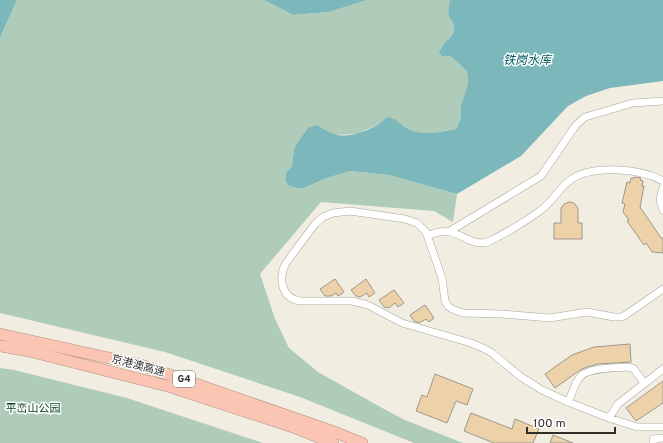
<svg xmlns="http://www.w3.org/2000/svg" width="663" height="443" font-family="Overpass,'Noto Sans SC',sans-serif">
	<rect width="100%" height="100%" fill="#f1ede1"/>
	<path fill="#afccbb" d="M17 0H264L293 15 329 12 367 0H450L449 14 453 25 454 30 447 42 440 49 442 56H450L467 71 468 84 461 105V118L456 129C443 131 427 136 414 132 406 130 398 123 392 118L357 134 335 135 294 150 292 166 286 173 285 181 289 186 297 188H304L324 179 350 171 389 175 457 194 453 222 434 211 321 202 260 274 275 319 289 348 318 372 384 409 405 420 463 443H414L300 397 165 352 0 313V38Z
		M0 368 14 370 127 398 263 443H0Z"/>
	<path fill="#7cb8bb" d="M0 0H17L0 38Z
		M264 0H367L329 12 293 15Z
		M450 0H663V81L610 88 586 96 568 106 521 156 457 194 389 175 350 171 324 179 304 188H297L289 186 285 181 286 173 292 166 294 149 298 142 308 128 317 125C322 128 328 132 334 134 348 140 378 128 387 117 395 118 400 124 406 128 421 137 440 132 456 129L461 118V105L468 84 467 71 450 56H442L439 53C441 44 453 38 454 29 454 24 451 20 449 16 448 12 449 5 450 0Z"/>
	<path fill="#edd2a9" stroke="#9e978d" d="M634 177 641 178 640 180 643 181 642 186H644L640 207 661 238H663V253L652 252 646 243 644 245 627 221 629 220 623 212 625 204 622 203 627 182 630 183 631 178 633 179Z
		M569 202 574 203 578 208V223H582V239H554V223H561V208L564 204Z
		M335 279 344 292 338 296 336 293 331 296H325L320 289Z
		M366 279 375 293 369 297 367 293 360 297 356 296 351 290Z
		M394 290 404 303 398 307 395 303 389 308 384 307 379 300Z
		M425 305 434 318 429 322 426 319 419 323 414 321 410 315Z
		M630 344 631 362 598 364 587 367 580 370 555 388 545 374 572 355 594 347Z
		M435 374 473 389 467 405 456 401 447 423 416 411 422 395 427 397Z
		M663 381V403L636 421 626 408Z
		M471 413 512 429 515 419 539 429 533 443H494L464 431Z
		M553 435 573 443H550Z"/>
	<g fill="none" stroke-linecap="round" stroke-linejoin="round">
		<g stroke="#a8a599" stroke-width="8">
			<path id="minor" d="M663 187 660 200 663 210
				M450 231 541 176 576 125 585 117 633 103 663 101
				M428 236C456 221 466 248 488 242 506 233 525 222 541 210 552 202 558 190 569 181 590 164 640 168 663 181
				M663 289 627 314 622 317H614L587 312 550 318 502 314 463 313 452 309 448 306 445 301 442 278 426 232 417 223 405 219 350 211 333 213 323 217 315 224 286 263C278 278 281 298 300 301H352L368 305 402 323 471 343 485 349 492 353 521 377 542 390 568 402 609 418 637 427H663
				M568 402C572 394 575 383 580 377 588 367 617 368 629 367L634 369 644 383
				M609 418 618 404 663 369
				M653 443V439L663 438"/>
		</g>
		<g stroke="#b39082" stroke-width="12">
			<path id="highway" d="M0 334 141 365 337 433 362 443
				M0 346 29 351 171 387 293 427 333 443"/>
		</g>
		<use href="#minor" stroke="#fff" stroke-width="7"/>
		<use href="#highway" stroke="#fbc5b3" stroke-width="11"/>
	</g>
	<g text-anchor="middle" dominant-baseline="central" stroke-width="3" stroke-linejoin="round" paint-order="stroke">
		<rect fill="#fff" stroke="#6d6c68" stroke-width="1" x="173" y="371" width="22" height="16" rx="3"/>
		<g font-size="10" font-weight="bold" fill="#2e2d28">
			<text x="184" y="379">G4</text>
		</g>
		<g font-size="11" fill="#2e2d28" stroke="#fff">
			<text transform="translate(138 366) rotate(15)">京港澳高速</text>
		</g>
		<g font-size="11" fill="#003c24" stroke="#fff">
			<text x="33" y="409">平峦山公园</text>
		</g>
		<g font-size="12" font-style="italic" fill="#035d61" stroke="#fff">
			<text x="527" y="61">铁岗水库</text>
		</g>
	</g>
	<path d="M527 427v6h88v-6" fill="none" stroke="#2e2d28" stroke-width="2"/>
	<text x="533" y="427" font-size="12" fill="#2e2d28" stroke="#ffffff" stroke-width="3" paint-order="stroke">100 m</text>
</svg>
